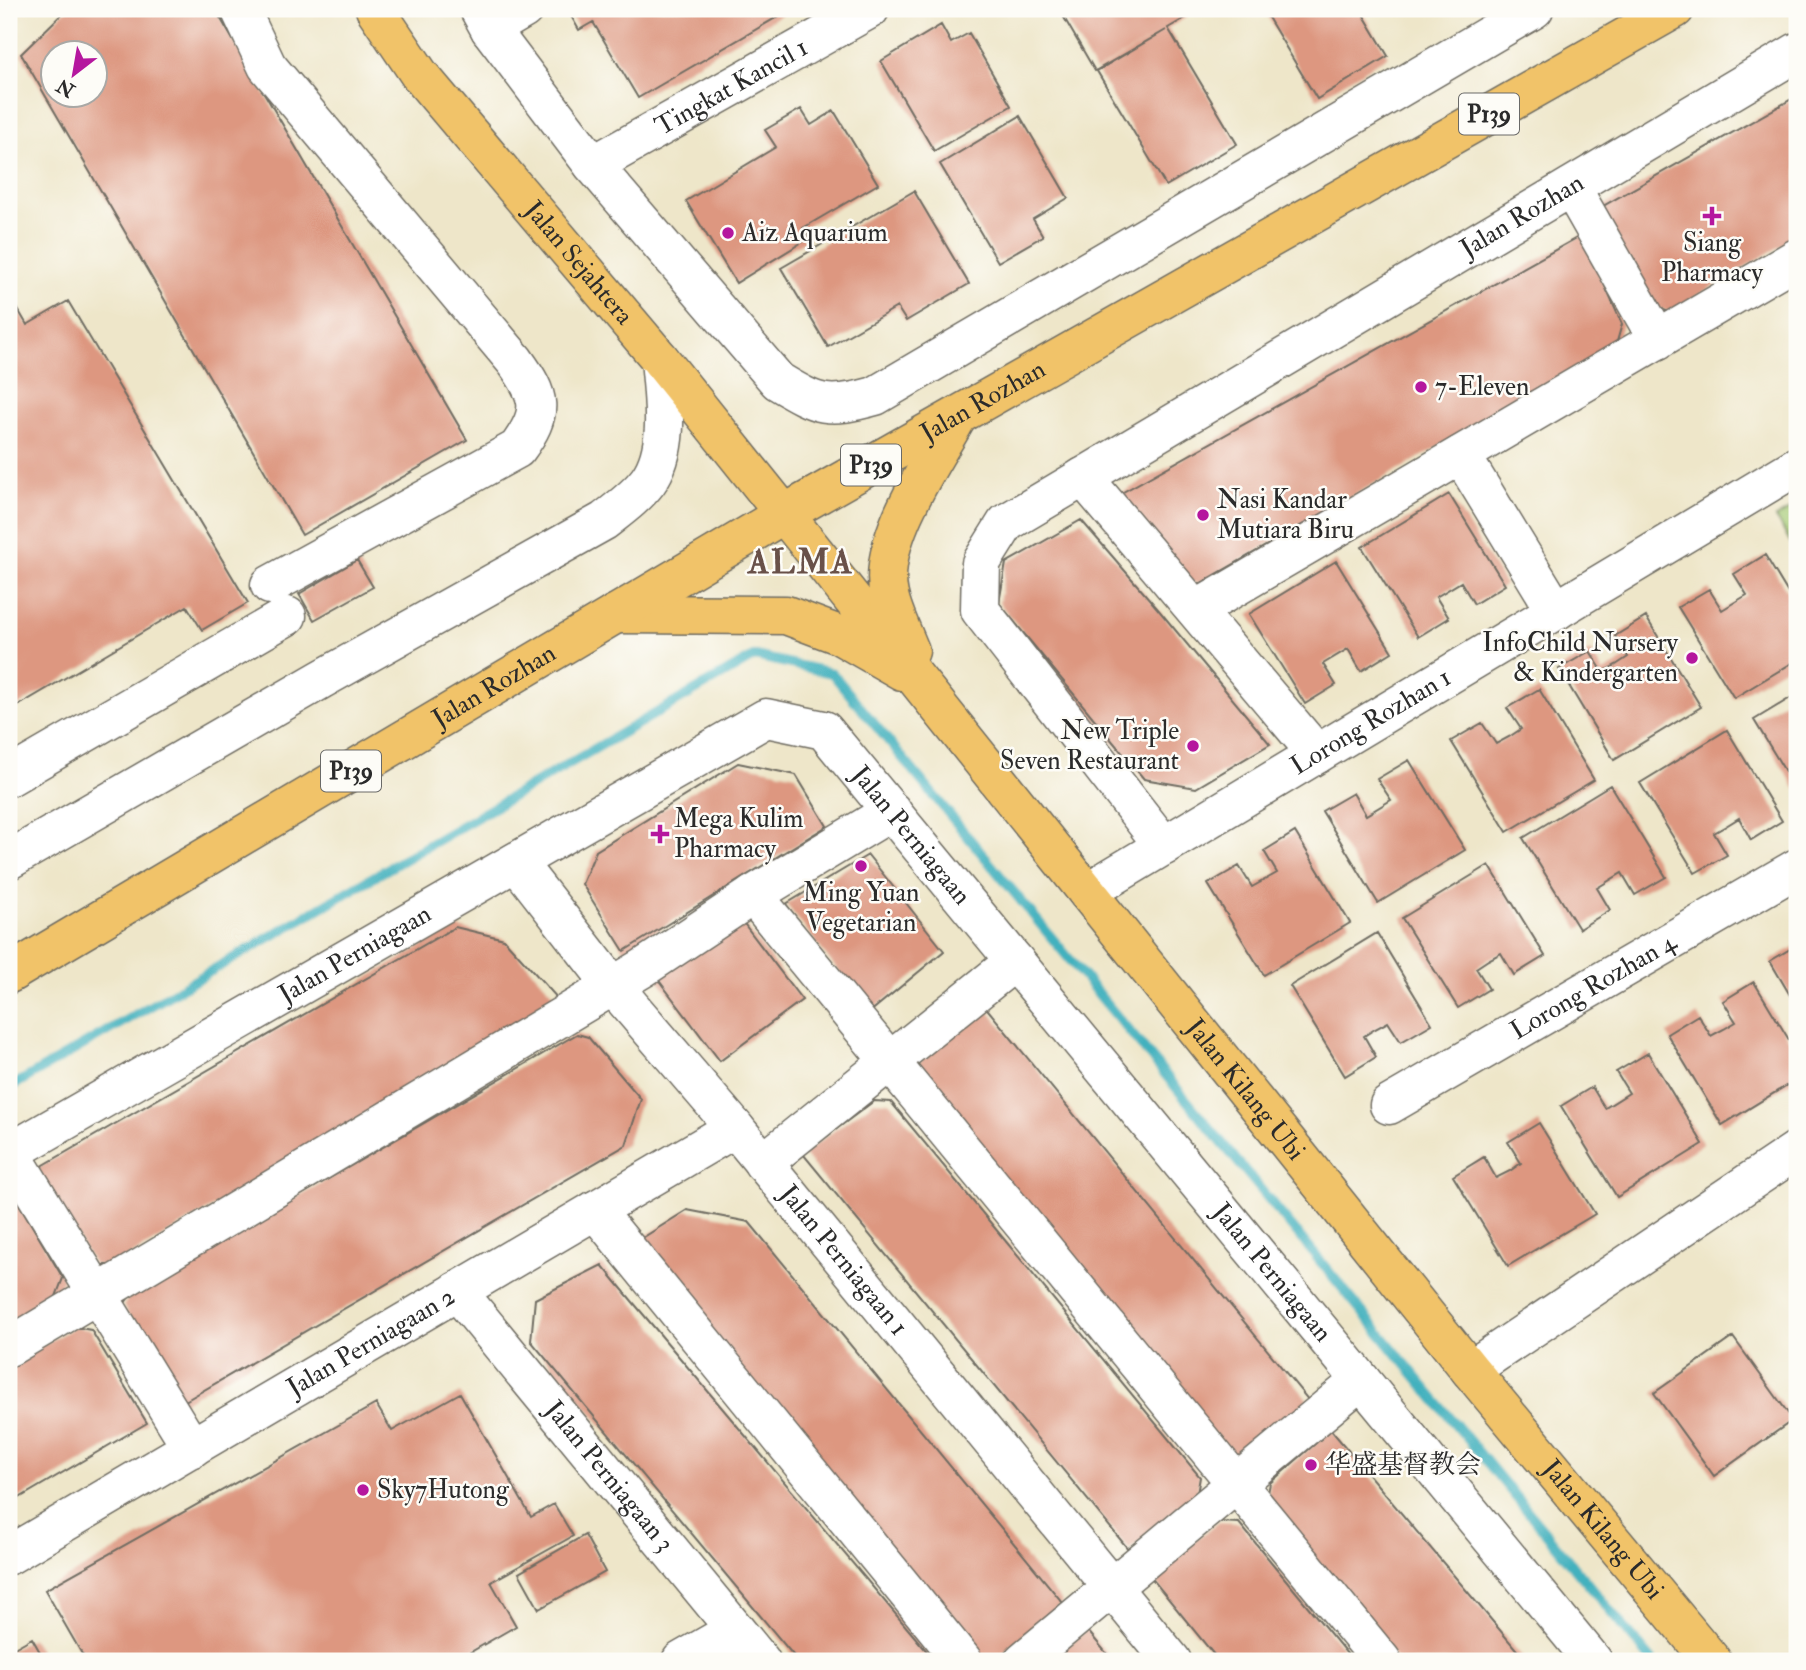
<svg xmlns="http://www.w3.org/2000/svg" width="1806" height="1670" font-family="'IM FELL Double Pica','Noto Serif SC',serif">
	<rect width="100%" height="100%" fill="#fdfcf7"/>
	<filter id="ink" filterUnits="userSpaceOnUse"><feTurbulence type="fractalNoise" baseFrequency=".0143" numOctaves="2"/><feDisplacementMap in="SourceGraphic" scale="14" xChannelSelector="R" yChannelSelector="G"/><feConvolveMatrix kernelMatrix="1 2 1 2 8 2 1 2 1" color-interpolation-filters="sRGB"/></filter>
	<filter id="wash" filterUnits="userSpaceOnUse"><feTurbulence type="fractalNoise" baseFrequency=".00686" numOctaves="4" result="noise"/><feDisplacementMap in="SourceGraphic" scale="28" xChannelSelector="R" yChannelSelector="G"/><feGaussianBlur stdDeviation="1.57" result="paint"/><feColorMatrix in="noise" values="0 0 0 0 0 0 0 0 0 0 0 0 0 0 0 0 0 1.4 0 .05"/><feComposite in="paint" operator="in"/></filter>
	<g filter="url(#wash)">
		<rect width="100%" height="100%" fill="#eee6c9"/>
		<path fill="#a5ca74" stroke="#687a50" stroke-width="2" d="M1797 505V553L1776 518Z"/>
		<g fill="none" stroke-linecap="round" stroke-linejoin="round">
			<path stroke="#42b1be" stroke-width="10" d="M9 1088 755 656 832 673 1652 1661"/>
		</g>
		<g id="blocks">
			<path fill="#dd9780" fill-rule="evenodd" d="M67 9H215L467 440 302 535 21 54ZM52 52H94V94H52Z
				M567 9H791L638 98 593 22 579 30Z
				M1059 9H1182L1187 17 1168 28 1237 144 1166 186 1097 71 1166 30 1095 71Z
				M1263 9H1360L1388 56 1317 99Z
				M941 25 951 43 969 33 1011 106 934 151 881 61Z
				M1797 96V236L1670 312 1650 306 1598 209Z
				M801 109 811 125 834 111 878 184 803 228 809 238 736 283 686 201 776 147 765 130Z
				M1020 116 1068 198 1033 219 1043 236 998 262 940 164Z
				M914 191 969 284 906 321 897 307 828 347 781 268Z
				M1582 235 1622 324 1616 345 1201 583 1183 582 1116 496Z
				M9 294 27 325 68 301 248 603 202 630 187 606 9 711Z
				M1449 494 1505 585 1474 604 1461 582 1436 597 1449 618 1418 637 1362 547Z
				M1081 520 1157 608 1270 744 1196 788 1144 779 1109 737 999 603 1006 563Z
				M1765 555 1797 608V660L1734 698 1678 607 1709 589 1722 610 1735 602 1747 595 1734 574Z
				M357 560 373 587 314 620 299 594Z
				M1336 561 1392 652 1361 671 1348 649 1323 664 1336 685 1305 704 1249 614Z
				M1646 617 1701 707 1614 760 1559 669 1590 651 1603 672 1616 665 1628 657 1615 636Z
				M1539 689 1594 780 1507 832 1451 741 1482 723 1496 744 1509 737 1521 729 1507 708Z
				M1797 694V791L1754 720Z
				M1727 730 1782 821 1751 840 1739 818 1726 826 1714 833 1727 855 1695 873 1640 783Z
				M1409 760 1465 850 1378 903 1322 811 1353 793 1366 815 1391 800 1377 779Z
				M738 763 796 775 827 826 624 951 582 884 596 851Z
				M1610 785 1666 877 1635 895 1622 873 1597 888 1610 910 1579 929 1523 838Z
				M1295 832 1350 923 1264 975 1208 884 1239 866 1252 887 1277 873 1264 851Z
				M868 855 944 951 870 1012 786 904Z
				M1489 865 1545 956 1514 975 1501 953 1488 960 1476 968 1489 989 1458 1008 1402 918Z
				M739 917 802 1000 720 1061 657 978Z
				M455 927 504 939 560 1001 115 1265H94L37 1169Z
				M1377 933 1432 1024 1401 1042 1388 1022 1375 1029 1364 1036 1376 1057 1345 1076 1290 986Z
				M1797 945V1007L1770 961Z
				M1754 982 1797 1053V1079L1722 1125 1667 1034 1698 1015 1711 1036 1724 1029 1736 1022 1723 1001Z
				M984 1005 1310 1402 1242 1457H1224L915 1080 918 1063Z
				M577 1034 588 1037 641 1099 626 1145 180 1404 123 1306 131 1294Z
				M1648 1053 1703 1144 1617 1197 1561 1106 1592 1087 1605 1108 1629 1093 1616 1072Z
				M874 1101 891 1102 1200 1477 1197 1494 1129 1550 803 1154Z
				M1539 1123 1595 1214 1508 1266 1453 1176 1484 1157 1496 1178 1510 1171 1521 1163 1508 1142Z
				M9 1187 63 1278 55 1299 9 1325Z
				M687 1210 749 1222 1063 1603 995 1660H976L636 1242Z
				M602 1265 632 1301 935 1661H798L531 1341 535 1299Z
				M74 1327 91 1330 147 1423 9 1504V1365Z
				M1733 1337 1793 1420 1714 1476 1654 1393Z
				M460 1393 531 1517 554 1504 573 1536 491 1582 516 1626 455 1661H86L45 1590 376 1404 392 1431Z
				M1331 1430 1526 1661H1398L1266 1503 1270 1483Z
				M1219 1522 1239 1523 1353 1661H1219L1149 1575Z
				M585 1535 605 1572 539 1609 519 1573Z
				M1087 1630 1113 1661H1049Z
				M32 1638 45 1661H9V1651Z"/>
		</g>
	</g>
	<g filter="url(#ink)">
		<use href="#blocks" fill-opacity="0" stroke="#6f6c62" stroke-width="2"/>
		<g fill="none" stroke-linecap="round" stroke-linejoin="round">
			<g stroke="#6f6c62" stroke-width="41">
				<g id="minor">
					<path d="M240 9 267 66 515 361C541 397 545 411 517 449L270 585"/>
					<path d="M479 9 490 29 593 165 778 381C819 406 828 409 875 396L1534 9"/>
					<path d="M490 29 524 9"/>
					<path id="s1" d="M593 165 870 9"/>
					<path d="M1571 187 1658 340"/>
					<path d="M1461 455 1556 611"/>
					<path d="M1083 477 1317 754"/>
					<path d="M1196 610 1797 258"/>
					<path d="M9 777 287 616"/>
					<path id="s2" d="M1164 846 980 610 981 563 1006 523 1797 52"/>
					<path d="M9 860 322 679 604 521C619 509 636 497 648 481 672 448 663 396 660 359"/>
					<path id="s3" d="M516 862 613 986 735 1128 1172 1661"/>
					<path id="s4" d="M1087 892 1797 466"/>
					<path d="M753 895 1382 1661"/>
					<path id="s5" d="M1389 1105 1797 868"/>
					<path d="M10 1152 192 1448"/>
					<path id="s6" d="M9 1153 766 718 824 730 1593 1661"/>
					<path d="M763 1163 1015 961"/>
					<path d="M595 1210 963 1661"/>
					<path id="s7" d="M457 1291 761 1661"/>
					<path d="M9 1347 643 968 753 895 892 811"/>
					<path d="M1470 1370 1797 1150"/>
					<path id="s8" d="M9 1555 735 1128"/>
					<path d="M681 1661 735 1630"/>
					<path d="M1023 1661 1361 1380"/>
				</g>
			</g>
			<g stroke="#6f6c62" stroke-width="41">
				<g id="major">
					<path id="s9" d="M375 9 419 74 660 359 1470 1370 1712 1661"/>
					<path d="M615 614 786 615 839 635 902 671"/>
					<path d="M910 651C903 633 893 614 889 595 876 540 932 463 958 416"/>
					<path id="s10" d="M9 974 784 514 1675 9"/>
				</g>
			</g>
			<use href="#minor" stroke="#fff" stroke-width="38"/>
			<use href="#major" stroke="#f1c369" stroke-width="38"/>
		</g>
	</g>
	<g fill="#b5179e" stroke="#fdfcf7" stroke-width="2.5">
		<path d="M1708.5 205.5h7v7h7v7h-7v7h-7v-7h-7v-7h7z"/>
		<circle cx="728" cy="233" r="7"/>
		<circle cx="1421" cy="387" r="7"/>
		<circle cx="1203" cy="515" r="7"/>
		<circle cx="1692" cy="658" r="7"/>
		<circle cx="1193" cy="746" r="7"/>
		<path d="M656.5 823.5h7v7h7v7h-7v7h-7v-7h-7v-7h7z"/>
		<circle cx="861" cy="866" r="7"/>
		<circle cx="1311" cy="1465" r="7"/>
		<circle cx="363" cy="1490" r="7"/>
	</g>
	<g text-anchor="middle" dominant-baseline="central" stroke-width="5" stroke-linejoin="round" paint-order="stroke">
		<g fill="#fdfcf7" stroke="#6a6a68" stroke-width="2">
			<rect x="1459" y="93.5" width="60" height="41" rx="5"/>
			<rect x="841" y="444.5" width="60" height="41" rx="5"/>
			<rect x="321" y="750.5" width="60" height="41" rx="5"/>
		</g>
		<g font-size="24" font-weight="bold" fill="#2b2b2b">
			<text x="1489" y="114">P139</text>
			<text x="871" y="465">P139</text>
			<text x="351" y="771">P139</text>
		</g>
		<g font-size="26" fill="#2b2b2b" stroke="#fdfcf7">
			<text stroke="none"><textPath href="#s1" startOffset="159">Tingkat Kancil 1</textPath></text>
			<text stroke="none"><textPath href="#s2" startOffset="994">Jalan Rozhan</textPath></text>
			<text stroke="none"><textPath href="#s9" startOffset="326">Jalan Sejahtera</textPath></text>
			<text stroke="none"><textPath href="#s10" startOffset="1130">Jalan Rozhan</textPath></text>
			<text stroke="none"><textPath href="#s10" startOffset="564">Jalan Rozhan</textPath></text>
			<text stroke="none"><textPath href="#s4" startOffset="331">Lorong Rozhan 1</textPath></text>
			<text stroke="none"><textPath href="#s6" startOffset="1069">Jalan Perniagaan</textPath></text>
			<text stroke="none"><textPath href="#s6" startOffset="399">Jalan Perniagaan</textPath></text>
			<text stroke="none"><textPath href="#s5" startOffset="236">Lorong Rozhan 4</textPath></text>
			<text stroke="none"><textPath href="#s9" startOffset="1388">Jalan Kilang Ubi</textPath></text>
			<text stroke="none"><textPath href="#s3" startOffset="516">Jalan Perniagaan 1</textPath></text>
			<text stroke="none"><textPath href="#s6" startOffset="1636">Jalan Perniagaan</textPath></text>
			<text stroke="none"><textPath href="#s8" startOffset="420">Jalan Perniagaan 2</textPath></text>
			<text stroke="none"><textPath href="#s7" startOffset="240">Jalan Perniagaan 3</textPath></text>
			<text stroke="none"><textPath href="#s9" startOffset="1955">Jalan Kilang Ubi</textPath></text>
		</g>
		<g font-size="26" fill="#2b2b2b" stroke="#fdfcf7" text-anchor="start">
			<text x="742" y="233">Aiz Aquarium</text>
			<text x="1712" y="243" text-anchor="middle">Siang<tspan x="1712" dy="30">Pharmacy</tspan></text>
			<text x="1435" y="387">7-Eleven</text>
			<text x="1217" y="500">Nasi Kandar<tspan x="1217" dy="30">Mutiara Biru</tspan></text>
			<text x="1678" y="643" text-anchor="end">InfoChild Nursery<tspan x="1678" dy="30">&amp; Kindergarten</tspan></text>
			<text x="1179" y="731" text-anchor="end">New Triple<tspan x="1179" dy="30">Seven Restaurant</tspan></text>
			<text x="674" y="819">Mega Kulim<tspan x="674" dy="30">Pharmacy</tspan></text>
			<text x="861" y="893" text-anchor="middle">Ming Yuan<tspan x="861" dy="30">Vegetarian</tspan></text>
			<text x="1325" y="1465">华盛基督教会</text>
			<text x="377" y="1490">Sky7Hutong</text>
		</g>
		<g font-size="33" font-weight="bold" letter-spacing="2" fill="#695149" stroke="#fdfcf7">
			<text x="801" y="562">ALMA</text>
		</g>
	</g>
	<rect width="1806" height="1670" fill="none" stroke="#fdfcf7" stroke-width="35"/>
	<g transform="translate(74 74) rotate(211)"><circle r="33" fill="#fdfcf7" stroke="#a9a8a5" stroke-width="2"/>
	<path d="M0-5L12 26L0 18L-12 26Z" fill="#b5179e"/>
	<text y="-10" font-size="19" font-weight="bold" text-anchor="middle" fill="#2b2b2b">N</text>
	</g>
</svg>
